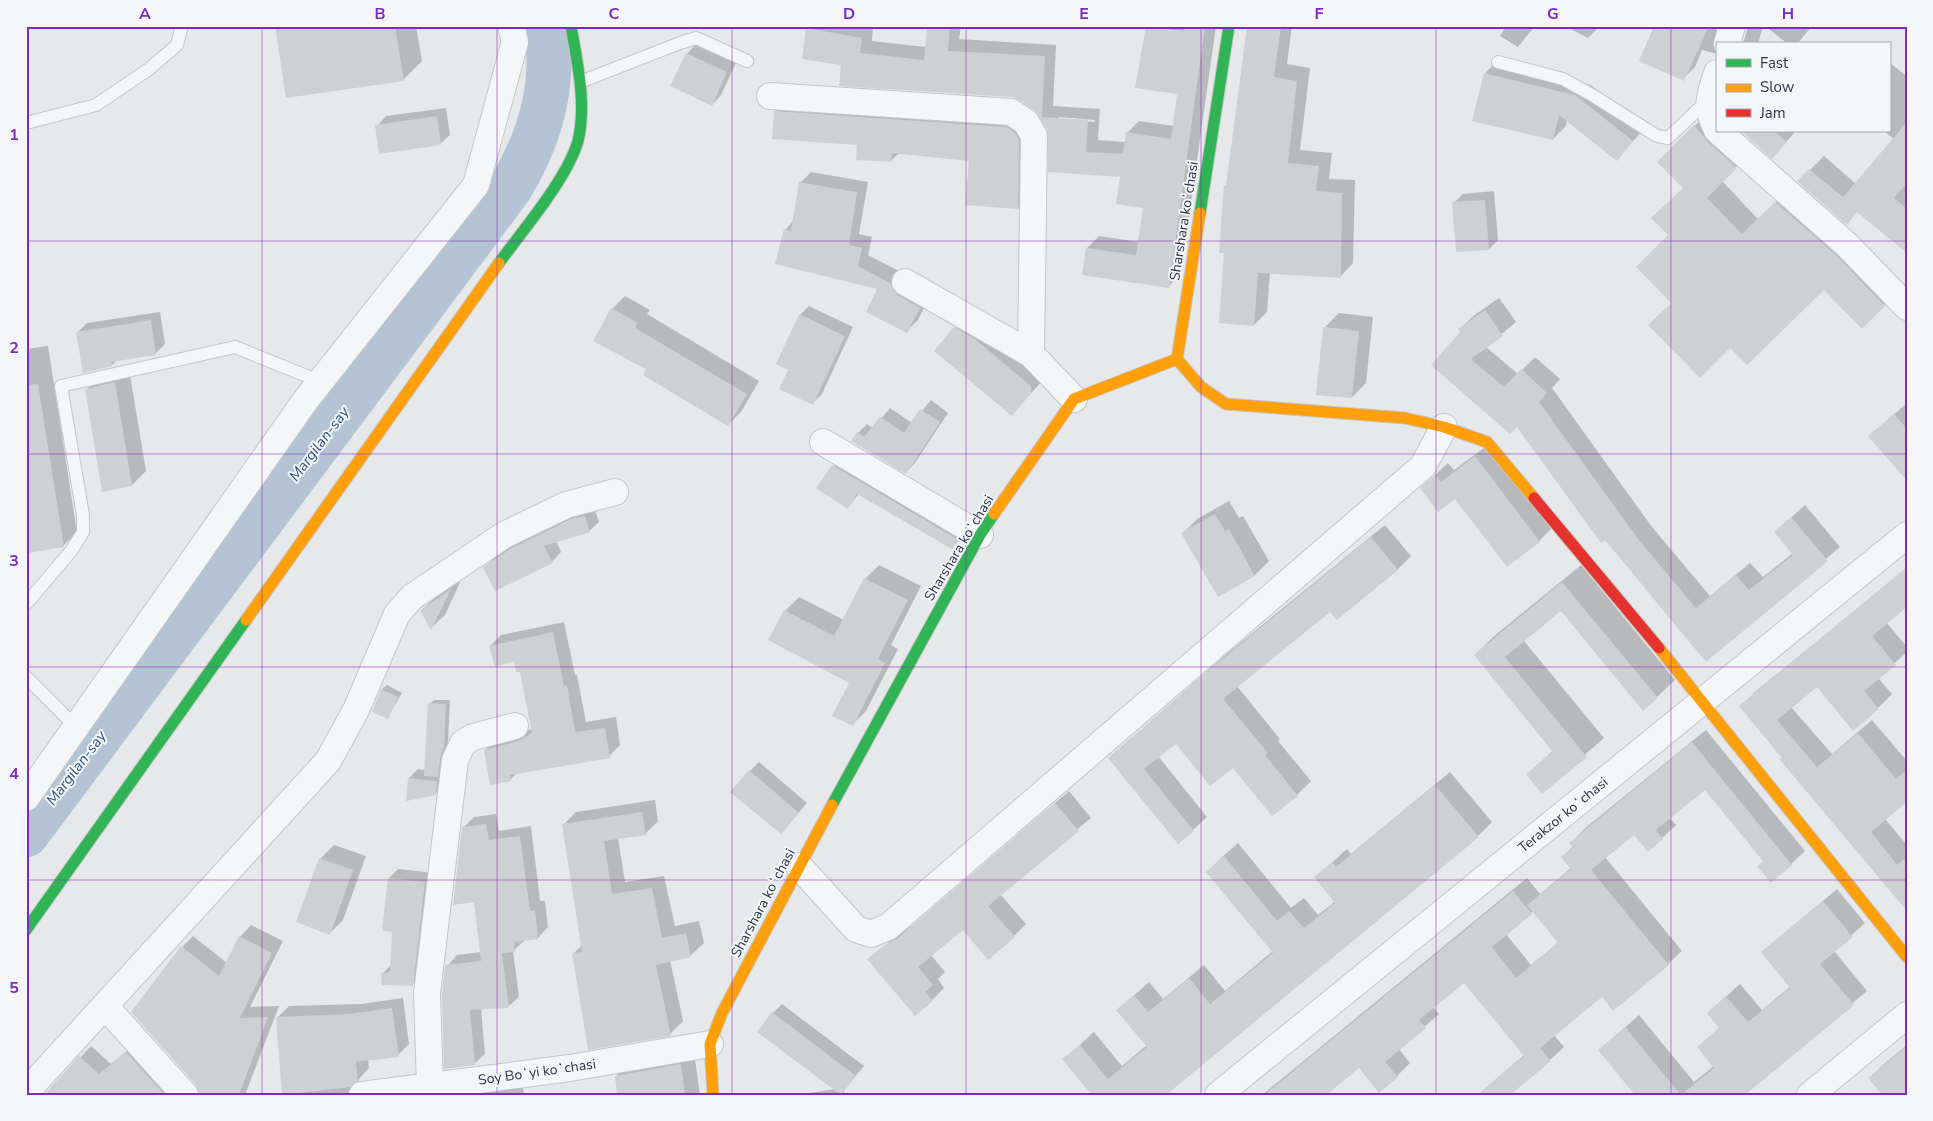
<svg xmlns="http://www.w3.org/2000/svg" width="1933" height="1121" font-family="'Nunito Sans',sans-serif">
	<rect width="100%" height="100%" fill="#e6e8ea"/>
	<path fill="#0003" fill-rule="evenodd" d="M276 26H416L422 61 403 80Z
		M810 26H873L872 41 926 47 928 26H961L959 39 1056 45 1053 106 1100 109 1098 140 1126 142 1127 133 1139 121 1174 126 1178 93 1136 87 1147 26H1216L1181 274 1169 286 1087 248 1099 236 1139 242 1144 207 1121 176 1048 128 1036 109 1013 96 842 64 808 29ZM1059 117 1095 120 1094 122 1059 120Z
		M1249 26H1292L1287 64 1310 68 1300 150 1332 153 1329 179 1355 180 1353 263 1340 277 1270 272 1267 312 1254 325 1226 252 1225 186 1228 183Z
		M1506 26H1535L1518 47 1500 36Z
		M1565 26H1600L1588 38Z
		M1655 26H1724L1717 44V54L1702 50 1695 67 1683 79Z
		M1748 26H1763L1758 44H1743Z
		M1765 26H1812L1797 44H1788Z
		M696 44 736 63 721 95 712 105 687 54Z
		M1497 61 1591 85 1645 128 1616 160 1567 120 1566 126 1553 139 1485 73Z
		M1889 62 1905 75 1907 73V252L1858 211 1846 223 1799 181 1824 156 1856 184 1894 139 1884 131H1889Z
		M787 100 1018 115 1029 196 1018 208 970 160 899 153 891 161 859 144 775 112Z
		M446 108 450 135 440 144 377 126 386 116Z
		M1711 110 1752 151 1722 181 1758 219 1792 187 1900 289 1862 327 1824 288 1730 347 1673 303 1670 235 1684 188 1658 162Z
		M1743 131H1794L1795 132 1781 148Z
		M811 172 868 182 859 234 872 237 868 255 901 272 930 296 918 320 907 331 879 288 785 230 793 221 800 183Z
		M1494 191 1498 240 1489 249 1454 203 1463 194Z
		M625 296 650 310 647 314 759 381 741 412 728 425 648 369 612 309Z
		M1499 298 1516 322 1486 347 1518 374 1535 357 1560 379 1552 388 1652 527 1710 596 1750 563 1763 577 1793 553 1775 532 1805 505 1840 547 1706 660 1517 426 1433 365 1462 332 1460 329 1473 316Z
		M809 306 853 327 822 394 813 403 800 315Z
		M160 312 165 344 156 353 117 360 112 365 78 332 87 323Z
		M1339 313 1373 317 1366 383 1352 397 1325 327Z
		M969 314 1045 378 1012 414 955 328Z
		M48 346 77 532 63 546 26 532V349Z
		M129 369 146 471 132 485 87 389 101 375Z
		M931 400 948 413 915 463 906 472 858 433 867 424 873 428 890 408 912 423Z
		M1907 403V479L1884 423Z
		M1488 445 1551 529 1539 541 1455 497 1434 476 1448 463 1454 470Z
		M841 457 965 530 960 539 952 547 859 494 848 507 818 488Z
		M1229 501 1239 518 1243 516 1269 561 1255 575 1218 596 1183 533 1197 519Z
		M594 507 599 522 589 531 556 541 561 552 552 562 484 568 494 558 522 539 582 510Z
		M1385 525 1411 556 1397 570 1330 610 1237 686 1280 739 1278 741 1311 781 1297 795 1272 815 1233 766 1176 742 1158 756 1207 817 1193 830 1109 758 1229 652Z
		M879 565 921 586 891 645 898 649 866 711 852 725 851 682 785 611 799 597 844 620 865 579Z
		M1581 565 1675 680 1657 697 1561 610 1524 641 1604 738 1542 792 1527 774 1554 750 1475 655 1493 637Z
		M1907 568 1886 622 1907 647V652L1878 678 1892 694 1878 708 1818 686 1791 707 1832 754 1872 720 1907 761V800L1885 819 1907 845V909L1741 706 1755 692Z
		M462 578 445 615 431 628 421 611 435 597Z
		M564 622 575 675H577L586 722 616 717 620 745 609 756 518 772 510 780 485 750 496 739 532 729 521 670 515 660 490 646 501 635Z
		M387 685 402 693 387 718 373 711 382 689Z
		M434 700H450L448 742 444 753 445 785 435 794 409 778 418 769 425 770 429 704Z
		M1706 730 1805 851 1791 864 1771 881 1764 861 1705 788 1669 817 1676 825 1662 838 1634 834 1605 857 1682 951 1668 964 1602 995 1554 1035 1564 1047 1550 1060 1481 1092 1524 1055 1465 981 1433 1007 1439 1014 1399 1049 1410 1063 1397 1076 1359 1066 1324 1095H1262L1527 878 1540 894 1571 868 1562 857 1573 846 1571 843 1584 829ZM1533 911 1559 942 1531 965 1506 934Z
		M759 762 807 803 781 833 750 771Z
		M1450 772 1492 822 1478 836 1093 1095 1064 1059 1094 1032 1122 1066 1147 1045 1118 1010 1149 982 1163 999 1204 965 1225 991 1273 951 1207 872 1221 858 1238 843 1291 908 1304 898 1318 915 1336 901 1316 877 1347 849 1351 854Z
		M1069 791 1091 818 1000 894 1026 924 1014 936 963 928 931 955 945 972 938 979 944 988 932 1000 869 960 900 932 912 926Z
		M655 800 658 821 645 834 618 838 625 882 664 876 675 926 699 921 704 943 690 956 670 960 683 1021 670 1034 573 954 582 945 563 825 576 812Z
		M496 814 499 831 531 826 540 901H545L548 927 538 938 525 940 513 951 519 997 508 1007 481 1008 485 1054 474 1064 447 966 457 955 482 952 463 828 474 817Z
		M334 845 366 856 343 920 329 934 320 859Z
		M398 869 434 873 422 975 412 984 382 974 391 965 393 931 383 930 389 878Z
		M1837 889 1865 923 1834 951 1867 991 1743 1095H1636L1600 1050 1639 1015 1694 1082 1714 1066 1698 1047 1720 1027 1708 1013 1740 984 1762 1010 1791 986 1762 952Z
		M251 925 283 941 250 1007 279 1006 245 1095H225L182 947 193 936 227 963 240 937Z
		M403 998 409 1044 398 1055 368 1059 369 1068 359 1079 358 1085 364 1095H283L278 1017 289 1006 361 1004Z
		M782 1004 864 1066 844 1090 845 1095H796L835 1089 773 1013Z
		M138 1042 186 1095H42L48 1092 91 1046 111 1064Z
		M1907 1045V1089L1870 1078 1884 1064Z
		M694 1052 700 1095H616L618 1093 616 1076 629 1063Z
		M522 1080 524 1095H410Z"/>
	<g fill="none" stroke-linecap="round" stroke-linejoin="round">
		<path stroke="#b4c4d5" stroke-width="45" d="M26 835 510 188C540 139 556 84 546 26"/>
	</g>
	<path fill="#ced0d3" d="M275 26H395L404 81 286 98Z
		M927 26 950 27 948 51 1045 56 1042 117 1088 120 1086 152 1123 154 1126 132 1171 139 1177 94 1135 88 1146 26 1184 31 1185 26H1205L1169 288 1082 275 1086 248 1136 255 1143 208 1116 204 1120 177 1048 172 1047 129 1035 110 1019 100 1012 97 839 86 841 65 802 59 806 28 862 38 860 53 924 60Z
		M1247 26H1281L1274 77 1297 81 1288 163 1319 166 1316 191 1342 193 1341 278 1258 273 1254 326 1219 323 1224 253H1219L1224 185 1226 186Z
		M1654 26H1709L1684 81 1639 61Z
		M686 53 727 72 712 106 670 86Z
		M1484 73 1575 95 1633 141 1617 161 1559 115 1553 140 1472 121Z
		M774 111 1006 127 1015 133 1019 140 1018 209 965 205 969 161 892 153 891 162 856 160 857 145 772 139Z
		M437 116 441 145 379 154 375 125Z
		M1907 122V183L1894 198 1907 209V253L1857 212 1847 225 1797 181 1809 169 1843 197Z
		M1694 125 1708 142 1737 168 1707 198 1742 234 1775 202 1837 256 1885 306 1862 329 1824 290 1747 365 1730 348 1700 378 1648 325 1671 303 1636 267 1668 235 1651 218 1683 188 1657 162Z
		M1741 131H1774L1787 142 1772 159Z
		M799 182 857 192 849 245 862 248 858 266 890 283 897 295 920 308 907 333 866 312 877 289 775 264 784 229 791 231Z
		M1485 200 1489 250 1456 252 1452 202Z
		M611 308 638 323 635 328 747 394 728 426 643 375 646 369 593 341Z
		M1485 310 1503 336 1471 359 1504 387 1521 369 1547 393 1539 402 1639 540 1696 608 1736 575 1749 590 1793 555 1774 532 1791 517 1828 561 1706 662 1605 540 1601 543 1517 427 1510 434 1431 365 1460 332 1458 329Z
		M799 314 845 336 813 405 779 389 788 370 776 364Z
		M151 320 156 355 111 362 112 366 83 373 76 332Z
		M954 327 976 340 1031 386V393L1012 416 934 351Z
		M1323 327 1359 331 1352 398 1316 395Z
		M115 382 132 486 102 492 85 389Z
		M38 384 64 547 28 553 26 540V385Z
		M920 409 940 422 906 474 851 441 857 432 864 437 880 417 904 433Z
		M1894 414 1907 429V481L1868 436Z
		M1475 456 1540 542 1507 567 1455 499 1438 512 1420 488 1435 475 1441 482Z
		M832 465 957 539 952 549 857 494 848 509 816 488Z
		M1215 514 1225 531 1229 529 1255 576 1218 597 1181 533Z
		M585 516 590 532 544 546 553 563 495 591 483 567 512 548 571 519Z
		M1371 537 1398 570 1337 620 1330 612 1223 699 1268 753 1265 755 1298 796 1272 816 1233 768 1210 786 1176 744 1144 769 1194 831 1178 844 1108 758 1214 666Z
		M1907 567V607L1872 636 1896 665 1864 691 1879 709 1853 731 1817 687 1777 720 1817 767 1858 733 1896 779 1907 769V802L1871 832 1897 865 1907 857V911L1780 760 1782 758 1739 706Z
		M864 578 908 600 878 659 885 663 853 726 832 716 849 683 768 640 784 610 834 636Z
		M1562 582 1658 698 1643 711 1561 611 1505 657 1587 757 1542 794 1526 774 1553 752 1474 655Z
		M451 589 431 630 420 611Z
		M553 632 564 686 567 685 575 732 605 728 610 758 510 775 511 781 490 785 484 750 519 741 532 733 520 672H516L514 661 495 667 489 646Z
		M381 689 398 697 388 719 372 712Z
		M428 703 446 704 444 747 440 758 438 777 424 776Z
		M1692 742 1792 865 1771 883 1757 866 1763 861 1705 790 1656 830 1663 839 1648 852 1634 835 1591 870 1669 965 1613 1011 1602 997 1540 1048 1551 1061 1510 1095H1477L1524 1056 1464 983 1419 1020 1426 1028 1385 1062 1398 1077 1379 1093 1359 1068 1326 1095H1264L1513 891 1532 914 1492 947 1516 978 1558 943 1527 905 1571 869 1561 857 1573 847 1569 843Z
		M749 770 799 813 781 834 730 792Z
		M408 778 437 781 436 795 406 801Z
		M1435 785 1479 837 1166 1095H1088L1090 1093 1062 1059 1080 1045 1108 1079 1147 1047 1116 1010 1134 995 1148 1012 1189 978 1210 1004 1273 953 1206 872 1224 856 1277 921 1289 911 1304 928 1335 903 1314 877 1332 862 1336 867Z
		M1055 803 1079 831 988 906 1015 937 988 960 963 930 918 967 933 985 925 992 933 1001 915 1016 867 959 886 944 898 938Z
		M642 812 646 835 604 841 612 894 652 888 662 938 686 933 691 957 656 965 671 1036 588 1050 572 953 582 952 562 824Z
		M486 824 489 840 520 836 530 911 535 910 538 939 514 942 515 952 502 953 509 1008 470 1010 475 1065 444 1069 442 994 445 965 481 961 474 902 453 905 462 827Z
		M319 858 353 870 330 935 296 922Z
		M388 878 425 882 413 986 382 985 381 973 390 972 392 932 382 931Z
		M1823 901 1853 937 1820 964 1854 1005 1745 1095H1635L1598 1050 1625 1027 1681 1095 1714 1068 1697 1047 1719 1028 1707 1013 1726 996 1748 1022 1790 988 1761 952Z
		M239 936 272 953 240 1018 268 1017 239 1095H200L196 1085 131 1012 181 946 219 976Z
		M392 1008 399 1057 356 1062 358 1081 350 1087 282 1095 276 1017 349 1014Z
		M772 1012 856 1076 841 1095 757 1032Z
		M1907 1046V1095H1882L1868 1078Z
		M126 1052 165 1095H44L79 1056 99 1074Z
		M681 1064 685 1095H617L615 1076Z"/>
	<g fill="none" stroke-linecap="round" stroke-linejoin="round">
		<g stroke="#c4c6c8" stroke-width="14">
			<path id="lane" d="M1498 62 1563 79 1592 95 1657 136 1668 138 1708 100
				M580 82 680 43 696 38 747 61
				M26 123 96 105 149 69 177 45 182 26
				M26 604 71 551 83 532V515L61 386 235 347 319 381
				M26 677 76 727"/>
		</g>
		<g stroke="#c4c6c8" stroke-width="28">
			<path id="street" d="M1727 44 1732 26
				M1717 73C1709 97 1705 106 1717 130
				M770 96 1011 112 1026 122 1034 136 1031 354
				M1718 131 1847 245 1907 307
				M905 282 1031 354 1074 399
				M823 442 980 535
				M26 798 305 401 476 185 515 42 511 26
				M799 866 856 929 871 934 888 927 1423 466 1444 427
				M105 1006 185 1095
				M430 1086 427 993 455 760 463 743 473 737 515 726
				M26 1092 328 761 356 710 397 614 412 597 504 535 566 505 615 492
				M362 1095 570 1068 710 1044
				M1218 1095 1907 535
				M1810 1095 1907 1015"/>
		</g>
		<g stroke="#c4c6c8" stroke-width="13">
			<path id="fast" d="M1200 213 1229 26
				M499 263C523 230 567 179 578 141 587 104 577 62 571 26
				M832 805 980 535 994 514
				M26 930 246 620"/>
		</g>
		<g stroke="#c4c6c8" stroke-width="13">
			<path id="slow" d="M1177 359 1201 387 1226 404 1405 418 1444 427 1487 442 1534 498
				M994 514 1074 399 1177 359 1200 213
				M246 620 499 263
				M1659 648 1907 957
				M713 1095 710 1044 722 1013 832 805"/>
		</g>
		<g stroke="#c4c6c8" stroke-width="13">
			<path id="jam" d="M1534 498 1659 648"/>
		</g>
		<use href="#lane" stroke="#f5f6f7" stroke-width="12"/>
		<use href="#street" stroke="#f5f6f7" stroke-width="26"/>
		<use href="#fast" stroke="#30b455" stroke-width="11"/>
		<use href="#slow" stroke="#ff9f0a" stroke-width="11"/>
		<use href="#jam" stroke="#e5322d" stroke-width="11"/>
	</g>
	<path fill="none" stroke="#7b2cbf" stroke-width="1" stroke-opacity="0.55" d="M262 26V1095M497 26V1095M732 26V1095M966 26V1095M1201 26V1095M1436 26V1095M1671 26V1095M26 241H1907M26 454H1907M26 667H1907M26 880H1907"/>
	<g text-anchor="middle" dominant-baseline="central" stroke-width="4" stroke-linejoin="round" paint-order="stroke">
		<g font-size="14" fill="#2b3445" stroke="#f4f6f9">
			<text transform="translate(1184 221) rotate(-81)">Sharshara koʻchasi</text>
			<text transform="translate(959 548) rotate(-59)">Sharshara koʻchasi</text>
			<text transform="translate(1563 815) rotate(-39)">Terakzor koʻchasi</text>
			<text transform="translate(763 903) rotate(-62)">Sharshara koʻchasi</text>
			<text transform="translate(537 1072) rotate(-8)">Soy Boʻyi koʻchasi</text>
		</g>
		<g font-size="15" font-style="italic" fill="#34527a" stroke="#f4f6f9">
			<text transform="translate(319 444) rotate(-53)">Margilan-say</text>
			<text transform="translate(76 768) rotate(-53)">Margilan-say</text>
		</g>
	</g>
	<rect width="1933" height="1121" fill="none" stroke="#f4f6f9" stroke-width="55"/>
	<rect x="1716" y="42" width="175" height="90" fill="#f4f6f9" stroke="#a4a8b1"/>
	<rect x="1726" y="59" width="25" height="8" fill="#30b455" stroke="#a4a8b1"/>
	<text x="1760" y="68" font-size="15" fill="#2b3445">Fast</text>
	<rect x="1726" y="84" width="25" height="8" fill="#ff9f0a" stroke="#a4a8b1"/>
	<text x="1760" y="92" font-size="15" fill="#2b3445">Slow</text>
	<rect x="1726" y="109" width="25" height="8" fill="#e5322d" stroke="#a4a8b1"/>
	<text x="1760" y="118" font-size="15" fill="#2b3445">Jam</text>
	<rect x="28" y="28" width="1878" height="1066" fill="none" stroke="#7b2cbf" stroke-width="2"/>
	<g font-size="16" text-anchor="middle" font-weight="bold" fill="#7b2cbf">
		<text x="145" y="19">A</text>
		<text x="380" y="19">B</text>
		<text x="614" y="19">C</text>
		<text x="849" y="19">D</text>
		<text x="1084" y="19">E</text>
		<text x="1319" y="19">F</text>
		<text x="1553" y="19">G</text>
		<text x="1788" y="19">H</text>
		<text x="14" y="140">1</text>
		<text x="14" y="353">2</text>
		<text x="14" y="566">3</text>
		<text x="14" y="779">4</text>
		<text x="14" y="993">5</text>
	</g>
</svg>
